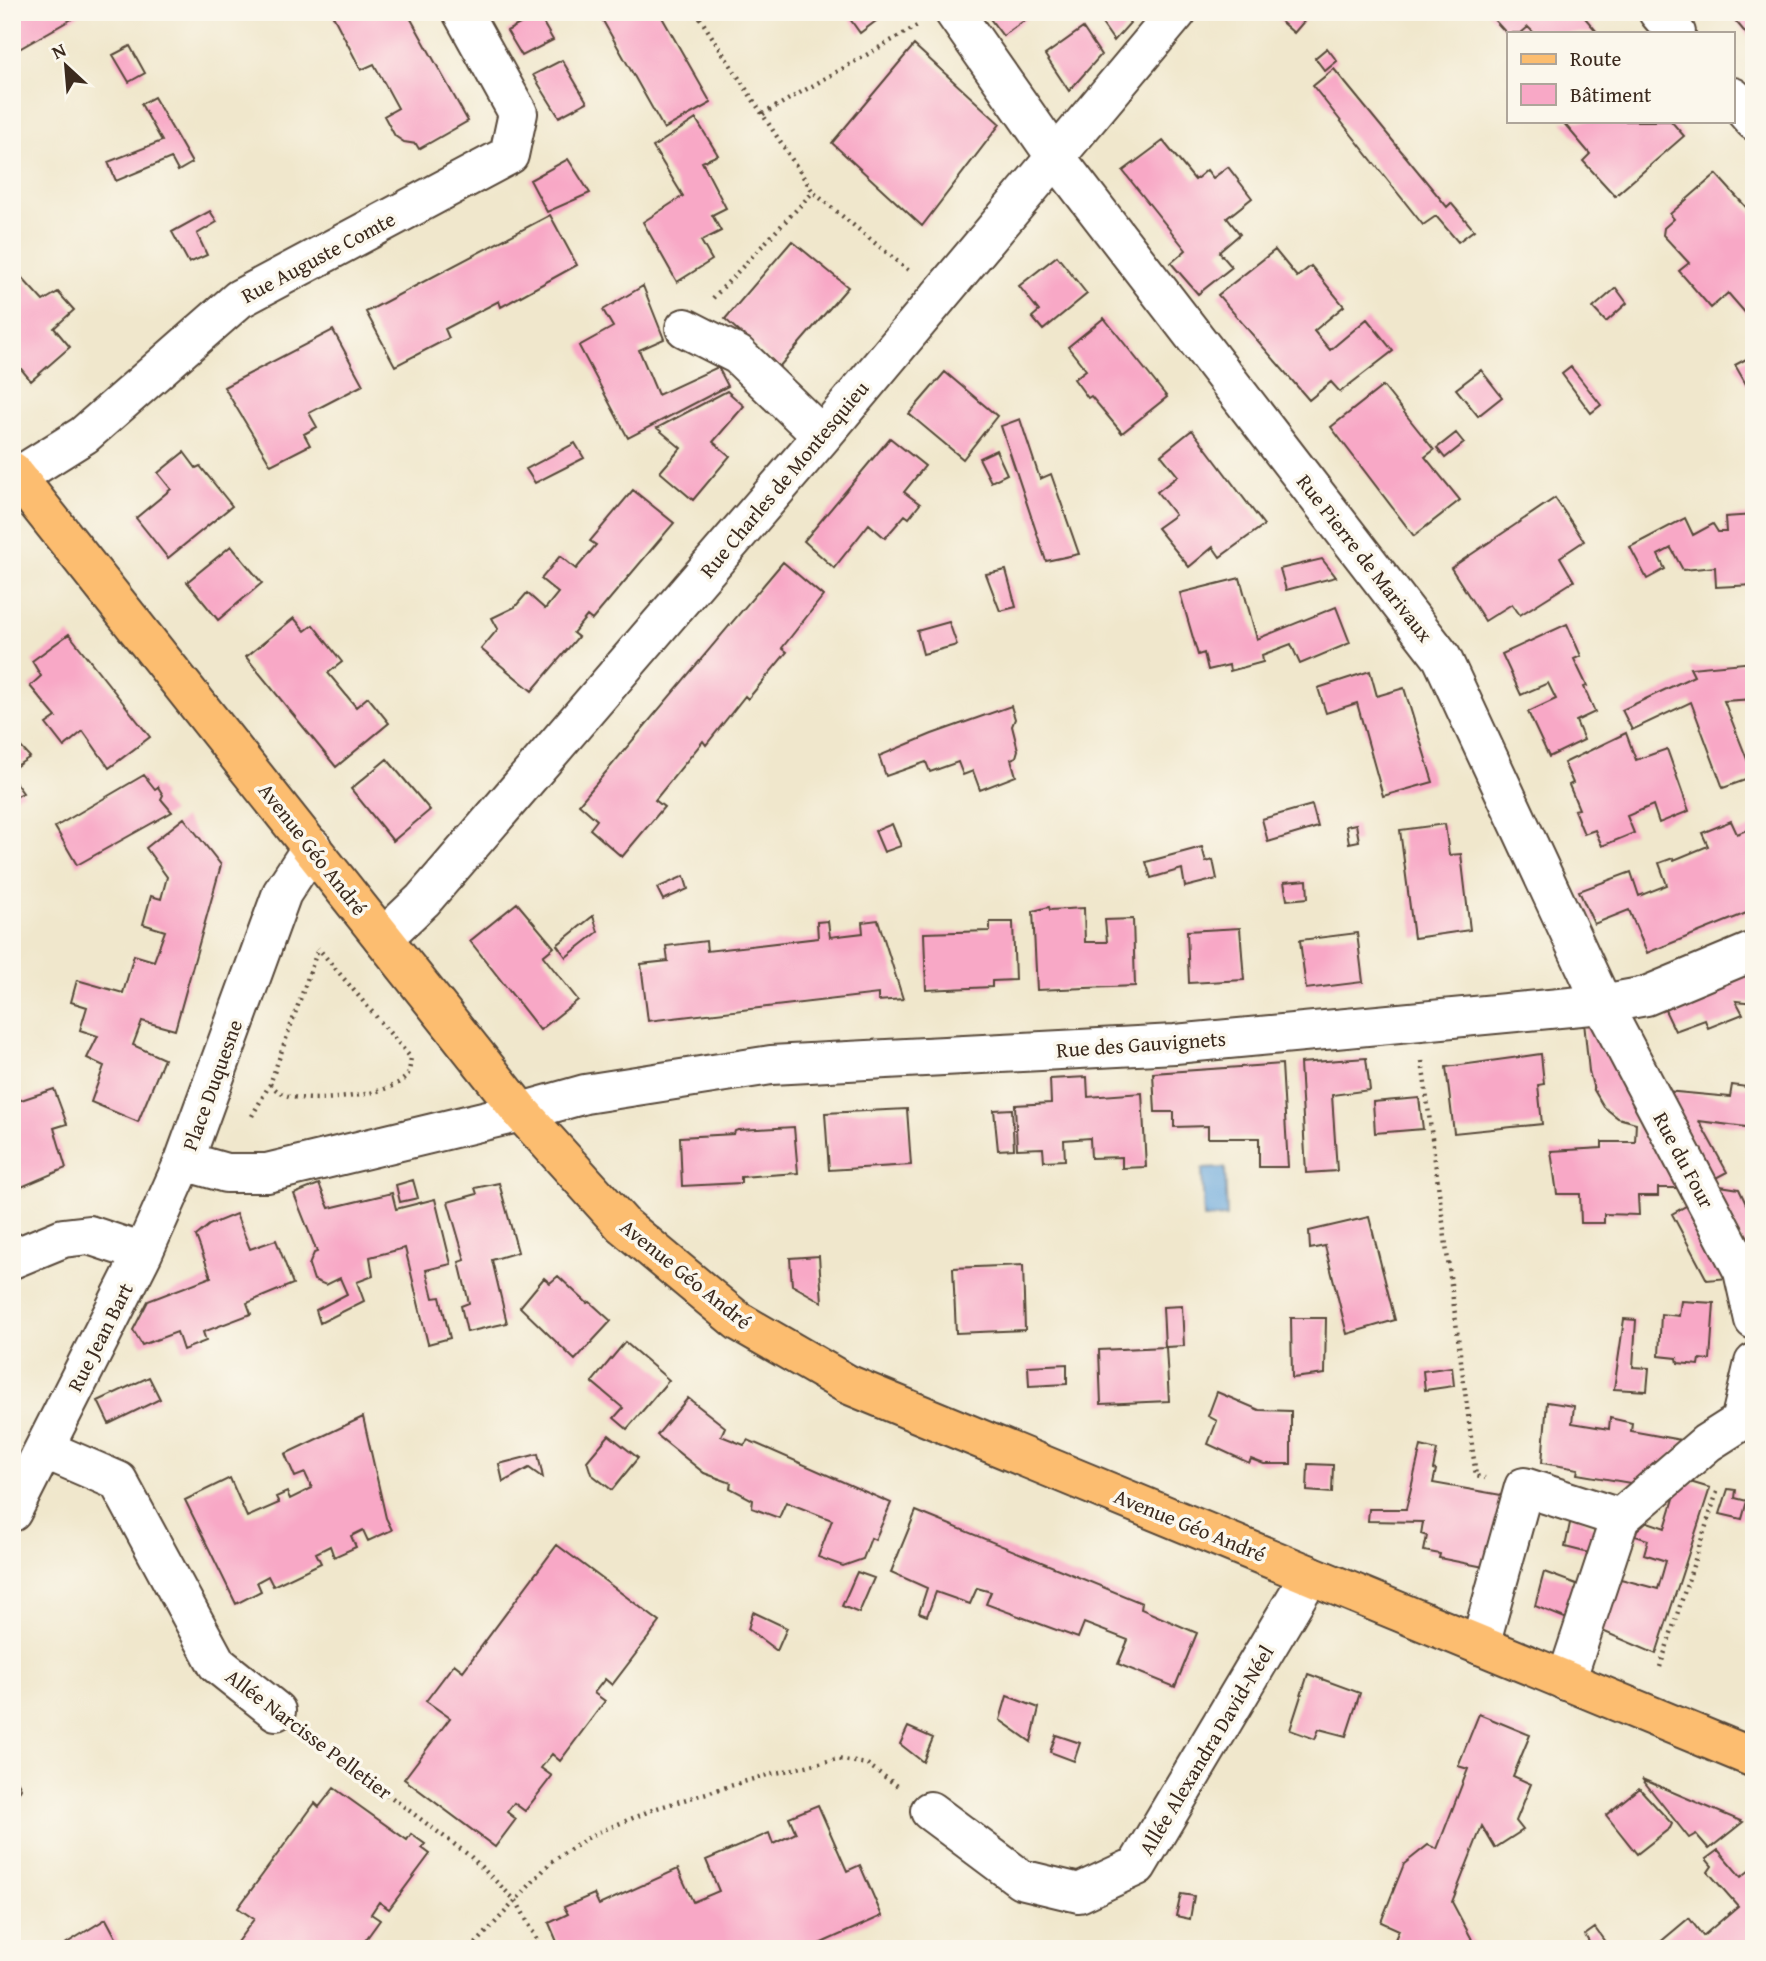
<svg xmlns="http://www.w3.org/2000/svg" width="1766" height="1961" font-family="'Gentium Book Plus',serif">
	<rect width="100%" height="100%" fill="#fbf7ec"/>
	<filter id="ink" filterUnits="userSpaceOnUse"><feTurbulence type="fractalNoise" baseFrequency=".0143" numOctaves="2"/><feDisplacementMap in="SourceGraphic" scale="14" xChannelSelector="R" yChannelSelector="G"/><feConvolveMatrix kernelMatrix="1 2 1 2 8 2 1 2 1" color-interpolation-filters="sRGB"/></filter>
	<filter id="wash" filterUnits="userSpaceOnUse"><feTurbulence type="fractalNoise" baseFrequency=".00686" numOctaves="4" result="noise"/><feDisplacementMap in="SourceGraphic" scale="28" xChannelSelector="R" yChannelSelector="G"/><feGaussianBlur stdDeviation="1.57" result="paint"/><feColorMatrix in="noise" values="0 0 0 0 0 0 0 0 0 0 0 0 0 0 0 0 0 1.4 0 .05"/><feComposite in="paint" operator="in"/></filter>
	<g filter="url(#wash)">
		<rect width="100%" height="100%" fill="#f0e7cc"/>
		<path fill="#6ba8dc" stroke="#53697d" stroke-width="2" d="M1225 1168 1227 1217 1204 1218 1202 1169Z"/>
		<g id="blocks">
			<path fill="#f8a8c6" d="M12 12H84L12 53Z
				M331 12H407L468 121 419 149 416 144 404 142 395 136 384 116 398 108 374 64 361 70Z
				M598 12H659L711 103 664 129Z
				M845 12H888L860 33Z
				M985 12H1036L1003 36Z
				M1094 12H1122L1130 23 1114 41Z
				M1270 12H1312L1294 33Z
				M1487 12H1580L1598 33H1534L1528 27 1521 33H1509V36Z
				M1728 12H1754V43L1749 37Z
				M538 14 553 40 522 56 507 31Z
				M1083 28 1101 55 1069 91 1045 55Z
				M914 45 1000 124 922 226 832 143Z
				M130 46 145 73 129 82 113 55Z
				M1327 48 1337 61 1325 71 1315 58Z
				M562 60 587 102 559 117 533 75Z
				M1334 69 1447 207 1451 203 1474 230 1458 242 1436 216 1423 225 1313 86Z
				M154 97 192 163 178 171 171 158 116 181 108 162 162 141 141 104Z
				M696 119 718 155 702 162 726 208 712 215 721 231 701 241 712 260 677 282 643 222 683 196 653 147Z
				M1562 121H1671L1684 136 1615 196 1583 161 1590 154Z
				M1163 141 1195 180 1207 170 1213 178 1228 167 1252 198 1227 218 1240 234 1219 252 1232 267 1198 294 1171 263 1186 250 1123 171Z
				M568 159 590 193 547 212 530 180Z
				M1716 174 1754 216V311L1748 316 1728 293 1711 308 1679 271 1689 263 1663 235 1664 228 1674 219 1670 214Z
				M210 211 217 222 197 234 207 255 189 263 172 232Z
				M550 215 577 265 501 307 499 301 445 329 449 338 395 366 366 312Z
				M792 241 848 287 779 367 725 319Z
				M1275 250 1297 277 1311 266 1344 306 1314 331 1330 350 1367 319 1393 351 1340 392 1331 382 1309 400 1218 295Z
				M1057 256 1087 294 1043 330 1032 317 1039 311 1019 286Z
				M12 267 43 301 58 292 74 310 54 328 70 347 31 381 12 358Z
				M643 286 664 339 639 350 658 395 718 367 728 386 628 438 579 346 613 327 603 310Z
				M1616 288 1627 303 1606 322 1593 308Z
				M1104 318 1167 397 1122 433 1091 396 1088 398 1074 379 1086 370 1068 347Z
				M333 330 363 385 309 413 317 427 304 434 310 445 271 465 224 387Z
				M1754 355V382L1747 386 1735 365Z
				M1571 367 1601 405 1591 413 1562 374Z
				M1481 370 1502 397 1478 416 1456 389Z
				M945 372 997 416 963 459 909 414Z
				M1383 386 1434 450 1425 457 1460 500 1414 536 1331 427Z
				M727 391 744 406 713 442 730 456 693 500 660 472 681 448 657 428Z
				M1020 419 1040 479 1051 474 1079 554 1046 561 1001 426Z
				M1192 430 1264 525 1220 557 1213 547 1189 567 1157 528 1175 515 1157 492 1178 476 1161 455Z
				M1456 433 1464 443 1445 458 1437 448Z
				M890 438 925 466 904 492 920 504 909 518 905 515 885 538 869 524 834 568 804 541Z
				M575 443 584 458 535 483 526 469Z
				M996 450 1007 474 991 482 979 458Z
				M184 452 196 468 200 466 232 506 168 558 136 518 171 489 158 473Z
				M633 490 674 523 592 620 587 616 573 633 578 637 532 691 481 649 498 629 492 618 515 607 527 593 545 609 558 593 541 579 560 556 576 569 596 545 590 541Z
				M1555 498 1584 541 1560 557 1574 581 1520 615 1512 604 1485 621 1451 568Z
				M1754 515V585L1716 587 1715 567 1683 570 1671 548 1658 555 1665 569 1647 579 1630 547 1685 518 1693 535 1713 524 1718 532H1726L1725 517Z
				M231 546 262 583 218 620 187 582Z
				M1322 559 1336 577 1286 590 1280 569Z
				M783 562 823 596 782 648 787 652 748 699 745 696 706 745 703 741 655 800 664 807 622 857 590 829 597 820 579 804Z
				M1006 570 1016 607 1000 611 986 574Z
				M1240 578 1257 639 1336 607 1350 643 1300 664 1291 644 1262 655 1263 662 1230 671 1229 665 1208 670 1204 653 1198 655 1180 593Z
				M294 618 305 631 313 625 342 662 328 673 356 707 368 697 389 723 336 767 246 657Z
				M949 622 957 645 923 654 917 631Z
				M1567 624 1581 656 1574 659 1587 686 1584 687 1595 712 1576 721 1584 740 1549 757 1528 712 1556 699 1548 683 1521 695 1502 654Z
				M69 634 150 737 109 768 83 731 64 747 46 724 56 717 30 686 41 676 32 661Z
				M1754 662V699L1724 701 1754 777 1723 788 1691 702 1632 730 1622 710 1694 676 1690 668Z
				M1370 671 1377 696 1404 688 1433 782 1383 796 1357 703 1326 713 1318 688Z
				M1011 706 1015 719 1012 726 1018 750 1016 757 1011 759 1016 776 980 790 973 771 963 775 958 762 930 772 926 762 886 776 879 756 932 734Z
				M1626 733 1636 760 1667 749 1689 811 1659 823 1653 805 1627 816 1634 833 1602 846 1595 830 1584 834 1574 810 1579 809 1569 785 1573 783 1564 763Z
				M12 741 18 747 19 745 30 757 12 769Z
				M387 759 430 810 393 841 351 789Z
				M144 775 155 789 158 787 163 795 161 799 172 812 77 865 55 827Z
				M12 778 23 793 12 799Z
				M1312 805 1318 827 1268 842 1262 819Z
				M184 818 221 865 175 1030 142 1021 133 1045 164 1059 138 1122 91 1102 104 1066 87 1058 98 1036 80 1030 87 1007 71 1002 77 980 123 993 134 955 154 961 165 931 143 924 151 896 161 899 167 877 146 848Z
				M1731 821 1737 834 1754 827V910L1647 953 1629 910 1594 924 1579 891 1631 872 1639 896 1667 885 1659 863 1673 858 1674 860 1708 846 1702 833Z
				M892 824 901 846 884 852 875 831Z
				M1356 824 1359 841 1349 843 1346 826Z
				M1445 824 1449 855 1461 854 1470 930 1414 938 1400 830Z
				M1202 847 1206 862 1213 860 1217 879 1185 887 1182 869 1151 878 1146 862Z
				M684 876 688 889 663 900 657 888Z
				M1307 880 1308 898 1287 900 1284 882Z
				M517 903 554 947 543 956 578 1000 540 1030 470 941Z
				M1049 907 1050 910 1084 908 1085 942H1107L1105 920 1133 919 1135 986 1037 990 1033 911Z
				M593 916 598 932 566 957 557 945Z
				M878 920 903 999 878 1001V994L648 1021 641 964 668 961 666 946 706 941 707 951 818 938 817 922 828 921 830 937 863 933 862 922Z
				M990 922H1013L1015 980 992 981V987L926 990 924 933 990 931Z
				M1240 928 1244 980 1189 983 1187 931Z
				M1357 933 1363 982 1306 989 1300 940Z
				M1754 971V1003L1736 1001 1743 1014 1708 1028 1705 1020 1675 1031 1664 1008Z
				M1584 1022 1597 1023 1689 1188H1658V1196H1638L1639 1215 1604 1214V1223H1581L1580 1194H1557L1551 1151 1602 1148V1142H1635L1636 1123 1618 1118 1604 1107 1594 1090 1589 1071Z
				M1541 1054 1544 1084 1538 1085 1542 1124 1454 1133 1446 1067Z
				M1366 1058 1370 1090 1332 1095 1337 1171 1306 1173 1300 1063Z
				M1282 1064 1288 1167H1259V1138H1208V1126L1174 1127V1112H1155L1153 1073Z
				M1087 1077 1088 1097 1142 1093 1146 1167 1122 1168V1157L1091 1158 1090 1138 1064 1140 1065 1160 1044 1161 1043 1148 1017 1149 1015 1105 1051 1103 1050 1079Z
				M1732 1085 1754 1088V1128L1699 1121 1727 1172 1712 1180 1665 1091 1730 1097Z
				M54 1089 67 1124 54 1128 66 1168 12 1191V1141L17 1139 12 1129V1103Z
				M1419 1098 1423 1129 1375 1133 1373 1102Z
				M907 1109 911 1165 829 1170 825 1113Z
				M1012 1109 1014 1149 998 1150 994 1110Z
				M794 1127 798 1173 741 1177V1183L682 1186 680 1137 734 1134 735 1131 738 1130Z
				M413 1180 418 1198 400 1202 396 1185Z
				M499 1183 518 1252 492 1260 507 1323 467 1332 461 1306 469 1303 459 1262 465 1260 448 1202 477 1194 475 1188Z
				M319 1184 329 1208 392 1193 396 1209 435 1199 451 1264 426 1270 433 1298 440 1297 450 1338 428 1344 405 1248 370 1257 373 1276 357 1282 364 1301 320 1323 316 1310 347 1294 340 1278 326 1285 314 1280 309 1265 314 1253 317 1252 294 1194Z
				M1714 1185 1739 1189 1754 1221V1268Z
				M1695 1201 1729 1278 1707 1280 1672 1214Z
				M236 1214 250 1249 276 1240 293 1284 247 1303 251 1314 203 1332 206 1341 183 1350 177 1332 142 1345 133 1330 148 1301 211 1277 196 1236 209 1225Z
				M1369 1217 1395 1320 1347 1334 1325 1246 1310 1249 1309 1231Z
				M819 1256 822 1302 792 1285 790 1258Z
				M1023 1265 1025 1330 956 1333 953 1268Z
				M558 1276 587 1303 590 1302 611 1321 575 1360 520 1307 544 1278 550 1283Z
				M1681 1301 1714 1303 1710 1360 1700 1359 1699 1365 1678 1363 1677 1358 1659 1356 1661 1314 1679 1316Z
				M1182 1306 1184 1346 1166 1347 1169 1401 1101 1404 1099 1350 1165 1347 1163 1307Z
				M1291 1318H1326L1325 1374 1292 1378Z
				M1624 1319 1636 1320 1633 1367 1649 1368 1647 1391 1614 1389Z
				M625 1342 669 1380 627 1429 614 1418 623 1408 592 1382Z
				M1067 1364V1384L1029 1386 1028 1366Z
				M1452 1367 1454 1386 1425 1390 1423 1371Z
				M149 1377 160 1399 109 1424 98 1401Z
				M1217 1392 1259 1410 1291 1411V1464H1264L1251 1459 1249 1463 1208 1444 1217 1421 1208 1416Z
				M688 1398 725 1427 721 1436 744 1445 748 1440 891 1503 875 1540 871 1538 863 1559 843 1566 818 1557 832 1520 786 1502 779 1518 752 1508 753 1500 730 1488 731 1483 704 1473 657 1435Z
				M1547 1402 1574 1406 1572 1423 1609 1429 1610 1418 1632 1423 1631 1431 1686 1441 1642 1485 1577 1474 1578 1469 1542 1463Z
				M363 1417 386 1518 392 1530 368 1541 363 1530 351 1536 356 1547 334 1557 330 1546 316 1553 321 1563 273 1586 268 1576 257 1582 261 1591 236 1604 185 1500 230 1478 247 1517 279 1503 276 1497 287 1492 290 1499 312 1488 305 1473 295 1477 285 1454Z
				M609 1435 638 1458 612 1490 591 1474 587 1461Z
				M1421 1446 1437 1450 1433 1469 1436 1470 1433 1483 1507 1496 1489 1568 1439 1558 1440 1554 1424 1551 1427 1536 1421 1534 1423 1522 1368 1521 1369 1509H1406Z
				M538 1454 543 1478 529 1468 503 1482 499 1464Z
				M1308 1464 1333 1465 1332 1493 1307 1491Z
				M1680 1479 1710 1488 1656 1654 1600 1630 1617 1578 1658 1589 1666 1561 1644 1554 1648 1540 1632 1535 1639 1519 1665 1528Z
				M1728 1489 1736 1490 1735 1498 1747 1501 1742 1519 1720 1514Z
				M1573 1509 1598 1532 1593 1554 1565 1547Z
				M916 1511 1142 1603 1141 1609 1197 1633 1175 1687 1118 1664 1128 1640 1084 1623 1078 1638 986 1604 991 1592 977 1588 970 1604 936 1592 927 1616 919 1613 927 1588 891 1572Z
				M557 1545 660 1622 612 1685 605 1679 594 1693 605 1701 560 1761 552 1754 541 1768 552 1776 525 1811 514 1803 507 1812 516 1819 495 1847 404 1779 450 1718 426 1701 454 1664 463 1671Z
				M857 1572 874 1578 859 1613 842 1606Z
				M1544 1572 1582 1586 1572 1621 1535 1606Z
				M753 1612 787 1628 777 1651 748 1629Z
				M1308 1674 1360 1693 1346 1736 1319 1729 1315 1739 1290 1730Z
				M1007 1696 1039 1708 1031 1742 1000 1720Z
				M1479 1714 1530 1735 1513 1776 1531 1784 1516 1821 1523 1830 1495 1848 1482 1826 1452 1902 1477 1949H1391L1399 1930 1381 1922 1404 1864 1428 1845 1437 1849 1468 1769 1458 1766Z
				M908 1727 933 1738 923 1762 900 1744Z
				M1056 1735 1080 1743 1074 1761 1050 1752Z
				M12 1771 21 1788 12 1805Z
				M1642 1779 1743 1822 1709 1849 1696 1834 1689 1838Z
				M334 1788 407 1840 411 1834 425 1844 422 1848 430 1854 389 1909 379 1902 371 1914 380 1920 359 1949H232L254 1919 238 1908 315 1803 319 1807Z
				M1639 1788 1672 1824 1670 1828 1637 1854 1606 1815Z
				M818 1805 847 1871 860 1865 882 1916 808 1949H560L549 1923 568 1914 564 1907 594 1894 599 1905 678 1869 693 1902 719 1891 706 1860 769 1833 773 1844 796 1833 789 1817Z
				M1718 1850 1741 1877 1754 1867V1949H1652L1689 1918 1703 1936 1738 1906 1708 1872 1712 1866 1706 1859Z
				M1181 1894 1194 1896 1190 1919 1176 1916Z
				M106 1919 122 1949H98L97 1947 57 1949Z
				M1595 1928 1605 1942 1593 1949 1585 1935Z"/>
		</g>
	</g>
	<g filter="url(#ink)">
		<use href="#blocks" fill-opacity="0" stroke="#564638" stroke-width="2"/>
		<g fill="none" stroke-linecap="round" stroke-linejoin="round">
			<g stroke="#564638" stroke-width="42">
				<path id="minor" d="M954 12 1055 156 1442 658 1606 1011 1743 1271 1754 1320
					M1658 12 1676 33
					M1733 97 1754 121
					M685 328 738 355 822 436
					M12 480 84 435 239 299 509 155 518 113 462 12
					M383 938 423 900 822 436 1177 12
					M184 1161 226 1173H267L521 1112 585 1094 771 1065 1175 1044 1602 1004 1646 996 1754 951
					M12 1259 63 1238 89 1235 143 1253
					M44 1449 118 1481 217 1664 276 1711
					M12 1512 143 1253 184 1161 282 893 312 847
					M1480 1645 1524 1487 1620 1518
					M1566 1681 1620 1518 1707 1443 1740 1422 1754 1363
					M930 1811 1021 1879 1079 1893 1137 1866 1310 1575"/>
			</g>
			<g stroke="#564638" stroke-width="42">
				<path id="major" d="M12 471 521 1112 623 1225 738 1321 847 1384 1754 1758"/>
			</g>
			<path stroke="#564638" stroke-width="4.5" stroke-dasharray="2 5" stroke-linecap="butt" d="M696 12 813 192 909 271
				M763 114 917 26
				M713 298 813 192
				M1422 1061 1476 1476 1485 1478
				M270 1084C274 1088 278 1092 283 1094 304 1105 395 1097 408 1074 410 1070 410 1062 411 1058L318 948
				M252 1116 270 1084 318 949
				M1660 1667 1718 1489
				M308 1735 470 1856 517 1902 542 1949
				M471 1949 551 1862 594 1834 657 1808 763 1776 837 1759 867 1764 899 1787"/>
			<use href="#minor" stroke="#fff" stroke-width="38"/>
			<use href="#major" stroke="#fcbd6f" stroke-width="38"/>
		</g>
	</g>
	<g text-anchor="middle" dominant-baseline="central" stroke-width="7" stroke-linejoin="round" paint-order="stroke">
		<g font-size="21" fill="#3b2a1e" stroke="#fbf7ec">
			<text transform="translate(318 257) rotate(-28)">Rue Auguste Comte</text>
			<text transform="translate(784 479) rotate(-50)">Rue Charles de Montesquieu</text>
			<text transform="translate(1365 558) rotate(52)">Rue Pierre de Marivaux</text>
			<text transform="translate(313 849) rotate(52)">Avenue Géo André</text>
			<text transform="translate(1141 1044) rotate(-4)">Rue des Gauvignets</text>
			<text transform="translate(212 1085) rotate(-70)">Place Duquesne</text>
			<text transform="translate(1684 1160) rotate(62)">Rue du Four</text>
			<text transform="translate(686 1274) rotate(39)">Avenue Géo André</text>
			<text transform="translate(100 1337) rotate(-63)">Rue Jean Bart</text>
			<text transform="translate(1190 1525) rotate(22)">Avenue Géo André</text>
			<text transform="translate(309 1734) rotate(37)">Allée Narcisse Pelletier</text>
			<text transform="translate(1206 1750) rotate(-59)">Allée Alexandra David-Néel</text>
		</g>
	</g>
	<rect width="1766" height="1961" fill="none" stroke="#fbf7ec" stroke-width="42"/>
	<rect x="1507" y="32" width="228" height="91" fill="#fbf7ec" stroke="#aea59a" stroke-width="2"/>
	<rect x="1521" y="54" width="35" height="10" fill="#fcbd6f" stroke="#aea59a" stroke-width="2"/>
	<text x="1570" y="66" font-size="21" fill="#3b2a1e">Route</text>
	<rect x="1521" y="84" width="35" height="21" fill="#f8a8c6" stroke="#aea59a" stroke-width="2"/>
	<text x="1570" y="102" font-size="21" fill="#3b2a1e">Bâtiment</text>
	<g transform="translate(66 66) rotate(334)" stroke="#fbf7ec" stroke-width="5" paint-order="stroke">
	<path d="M0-5L12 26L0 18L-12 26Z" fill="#3b2a1e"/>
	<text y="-10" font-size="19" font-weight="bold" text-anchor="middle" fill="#3b2a1e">N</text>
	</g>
</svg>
